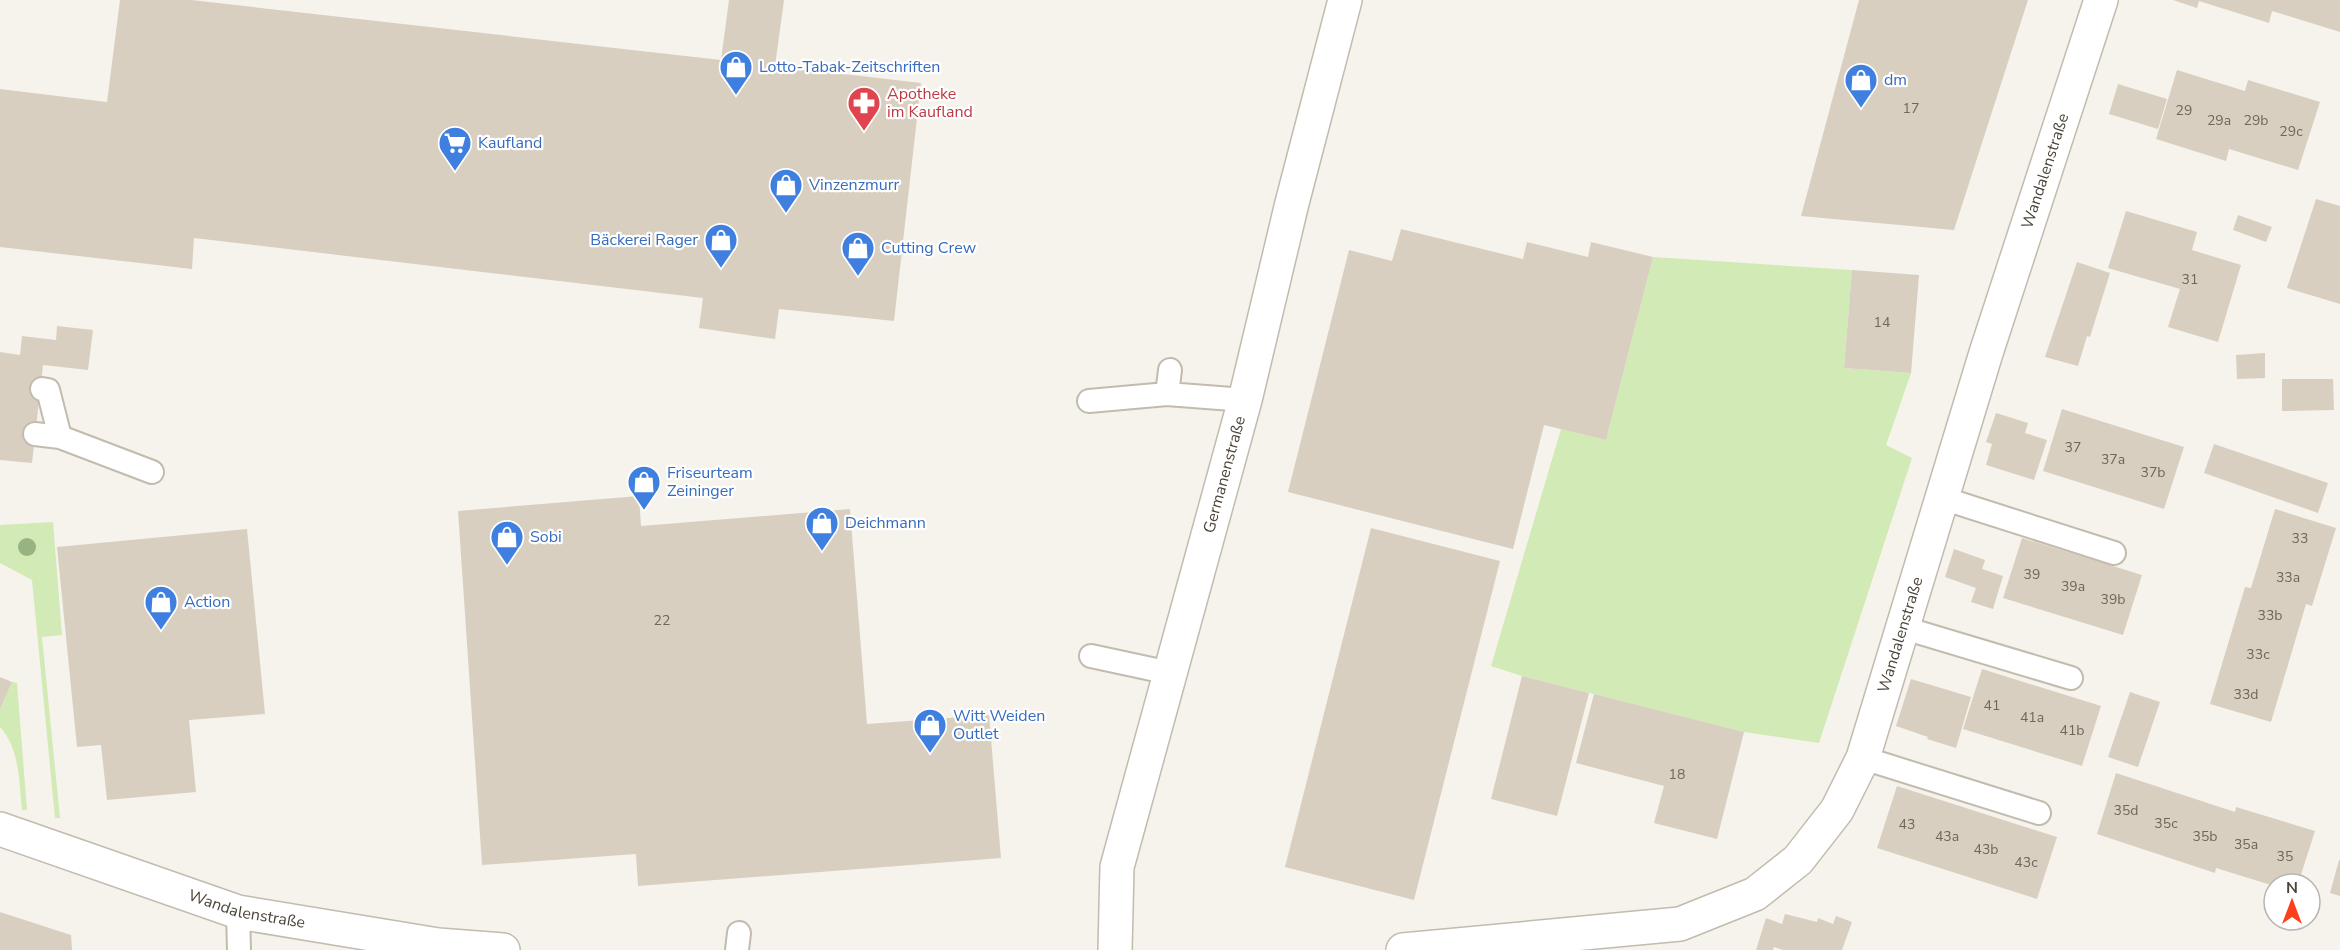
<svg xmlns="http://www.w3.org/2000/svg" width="2340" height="950" font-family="'Nunito Sans',sans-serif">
	<rect width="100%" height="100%" fill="#f6f3ec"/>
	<path fill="#d2eab5" d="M1653 257 1852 270 1844 368 1911 373 1886 445 1912 458 1819 743 1744 732 1522 676 1491 666 1561 429 1606 440Z
		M53 522 62 635 42 637 60 818H55L32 580 0 563V525Z
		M12 682 17 683 27 810H22C19 782 20 749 0 727V709Z"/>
	<path fill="#d8cfc1" d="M120 0H191L721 60 729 0H784L775 66 921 83 894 321 779 309 775 339 699 328 703 298 194 238 192 269 0 247V89L107 102Z
		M1859 0H2028L1954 230 1801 216Z
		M2173 0H2340V32L2272 11 2269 23 2199 1 2197 8Z
		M2177 70 2245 91 2248 80 2320 102 2298 170 2229 149 2226 161 2156 139Z
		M2118 84 2167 99 2158 129 2109 114Z
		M2316 199 2340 206V304L2287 288Z
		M2126 211 2197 232 2192 250 2241 265 2218 342 2168 327 2180 289 2108 268Z
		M2238 215 2272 227 2266 242 2233 230Z
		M1401 229 1523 259 1527 242 1588 257 1591 242 1653 257 1606 440 1544 425 1513 549 1288 492 1349 250 1392 261Z
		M2077 262 2110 273 2090 337 2087 336 2078 366 2045 357Z
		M1852 270 1919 275 1911 373 1844 368Z
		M57 326 93 330 88 370 43 365 32 463 0 460V352L20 355 22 336 56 340Z
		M2265 353V378L2237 379 2236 355Z
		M2282 379H2333L2334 410 2282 411Z
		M2062 409 2184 447 2164 509 2043 471Z
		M1996 413 2028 423 2025 433 2047 440 2034 480 1986 465 1992 444 1986 442Z
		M2214 444 2328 483 2318 513 2204 473Z
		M639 496 641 526 850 509 867 724 989 715 1001 858 638 886 636 854 482 865 458 511Z
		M2275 509 2336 528 2312 606 2306 604 2271 722 2210 704 2245 587 2251 588Z
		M1371 528 1500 561 1414 900 1285 867Z
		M247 529 265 714 189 720 196 792 107 800 101 745 77 747 57 547Z
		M2022 538 2142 575 2123 635 2003 598Z
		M1954 549 1985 560 1982 569 2003 576 1993 609 1971 602 1976 588 1945 577Z
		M1982 669 2101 706 2082 766 1963 729Z
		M1522 676 1589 693 1557 816 1491 799Z
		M0 677 12 682 0 709Z
		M1911 679 1971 697 1956 748 1927 739 1928 737 1896 726Z
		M2130 692 2160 702 2138 767 2108 757Z
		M1594 694 1744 732 1717 839 1654 823 1664 786 1576 763Z
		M2116 773 2235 812 2236 807 2315 831 2298 884H2274V886L2216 868 2215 873 2097 834Z
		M1897 786 2057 837 2037 899 1877 848Z
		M2339 860H2340V896L2330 893Z
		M0 912 71 935 72 950H0Z
		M1785 914 1817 922 1818 918 1833 924 1836 916 1852 922 1842 950H1783L1774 947 1773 950H1756L1766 918 1782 924Z"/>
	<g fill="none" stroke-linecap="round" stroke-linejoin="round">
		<g stroke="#c2bbae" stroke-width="26">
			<path id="lane" d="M42 389 48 390 60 437
				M1167 394 1170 370
				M1089 401 1167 394 1245 400
				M35 434 60 437 152 472
				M1942 498 2114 553
				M1904 628 2071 678
				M1091 656 1170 673
				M1863 758 2039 813
				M238 912 239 950
				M737 950 739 933"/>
		</g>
		<g stroke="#c2bbae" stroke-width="36">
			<g id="street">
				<path id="s1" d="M0 829 238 912 438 945 503 950"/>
				<path id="s2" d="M1115 950 1117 867 1245 400 1292 203 1345 0"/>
				<path id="s3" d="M1403 950 1680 924 1755 894 1798 860 1837 810 1863 758 1986 353 2101 0"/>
			</g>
		</g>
		<use href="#lane" stroke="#fff" stroke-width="22"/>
		<use href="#street" stroke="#fff" stroke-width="33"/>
	</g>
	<circle fill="#97b381" cx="27" cy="547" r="9"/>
	<defs>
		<g id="shop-pin" transform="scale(1.725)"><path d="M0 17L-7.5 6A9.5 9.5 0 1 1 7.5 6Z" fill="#3f7fe0" stroke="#fff"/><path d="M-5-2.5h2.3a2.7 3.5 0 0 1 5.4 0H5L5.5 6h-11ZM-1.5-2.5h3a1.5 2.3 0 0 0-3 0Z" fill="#fff"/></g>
		<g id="pharmacy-pin" transform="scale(1.725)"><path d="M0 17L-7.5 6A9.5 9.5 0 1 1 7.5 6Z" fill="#e0444e" stroke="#fff"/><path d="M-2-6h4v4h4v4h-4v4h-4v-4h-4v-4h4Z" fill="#fff"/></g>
		<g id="supermarket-pin" transform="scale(1.725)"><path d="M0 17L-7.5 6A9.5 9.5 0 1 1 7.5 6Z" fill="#3f7fe0" stroke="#fff"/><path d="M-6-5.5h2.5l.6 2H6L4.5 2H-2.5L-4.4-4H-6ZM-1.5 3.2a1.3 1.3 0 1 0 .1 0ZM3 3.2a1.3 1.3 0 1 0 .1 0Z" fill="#fff"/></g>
	</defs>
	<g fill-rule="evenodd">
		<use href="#shop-pin" x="736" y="67"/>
		<use href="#shop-pin" x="1861" y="80"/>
		<use href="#pharmacy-pin" x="864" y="103"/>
		<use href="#supermarket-pin" x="455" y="143"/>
		<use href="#shop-pin" x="786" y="185"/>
		<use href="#shop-pin" x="721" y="240"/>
		<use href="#shop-pin" x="858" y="248"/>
		<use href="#shop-pin" x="644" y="482"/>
		<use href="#shop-pin" x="822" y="523"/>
		<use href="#shop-pin" x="507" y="537"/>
		<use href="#shop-pin" x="161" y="602"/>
		<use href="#shop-pin" x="930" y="725"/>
	</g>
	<g text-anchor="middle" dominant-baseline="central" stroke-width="4.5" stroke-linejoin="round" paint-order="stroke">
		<g font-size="14" fill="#6e675b">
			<text x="1911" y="108">17</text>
			<text x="2184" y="110">29</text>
			<text x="2219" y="120">29a</text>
			<text x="2256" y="120">29b</text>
			<text x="2291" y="131">29c</text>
			<text x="2190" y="279">31</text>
			<text x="1882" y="322">14</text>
			<text x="2073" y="447">37</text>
			<text x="2113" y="459">37a</text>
			<text x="2153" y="472">37b</text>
			<text x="2300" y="538">33</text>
			<text x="2032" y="574">39</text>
			<text x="2288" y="577">33a</text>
			<text x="2073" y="586">39a</text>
			<text x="2113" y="599">39b</text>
			<text x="2270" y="615">33b</text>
			<text x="662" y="620">22</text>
			<text x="2258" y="654">33c</text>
			<text x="2246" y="694">33d</text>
			<text x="1992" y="705">41</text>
			<text x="2032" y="717">41a</text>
			<text x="2072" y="730">41b</text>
			<text x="1677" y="774">18</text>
			<text x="2126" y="810">35d</text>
			<text x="2166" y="823">35c</text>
			<text x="1907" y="824">43</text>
			<text x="1947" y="836">43a</text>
			<text x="2205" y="836">35b</text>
			<text x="2246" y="844">35a</text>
			<text x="1986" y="849">43b</text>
			<text x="2285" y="856">35</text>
			<text x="2026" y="862">43c</text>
		</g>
		<g font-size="16" fill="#366cbe" stroke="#fff" text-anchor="start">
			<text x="759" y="67">Lotto-Tabak-Zeitschriften</text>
			<text x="1884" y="80">dm</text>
			<text x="478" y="143">Kaufland</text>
			<text x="809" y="185">Vinzenzmurr</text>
			<text x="698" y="240" text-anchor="end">Bäckerei Rager</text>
			<text x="881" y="248">Cutting Crew</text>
			<text x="667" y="473">Friseurteam<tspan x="667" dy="18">Zeininger</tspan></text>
			<text x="845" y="523">Deichmann</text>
			<text x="530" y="537">Sobi</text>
			<text x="184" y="602">Action</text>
			<text x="953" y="716">Witt Weiden<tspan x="953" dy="18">Outlet</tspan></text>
		</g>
		<g font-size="16" fill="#be3a42" stroke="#fff" text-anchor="start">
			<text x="887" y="94">Apotheke<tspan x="887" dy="18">im Kaufland</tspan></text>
		</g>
		<g font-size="16" fill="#4b4439" stroke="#fff">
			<text stroke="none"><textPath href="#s3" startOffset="1150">Wandalenstraße</textPath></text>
			<text stroke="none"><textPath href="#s2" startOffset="490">Germanenstraße</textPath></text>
			<text stroke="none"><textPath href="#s3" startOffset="664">Wandalenstraße</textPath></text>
			<text stroke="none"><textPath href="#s1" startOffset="260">Wandalenstraße</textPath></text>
		</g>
	</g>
	<g transform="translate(2292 902)"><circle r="28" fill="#ffffff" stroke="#b7b4b0" stroke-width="1.5"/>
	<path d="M0-4.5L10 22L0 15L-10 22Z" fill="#fc3f1d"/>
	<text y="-9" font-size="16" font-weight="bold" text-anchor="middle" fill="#4b4439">N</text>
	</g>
</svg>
